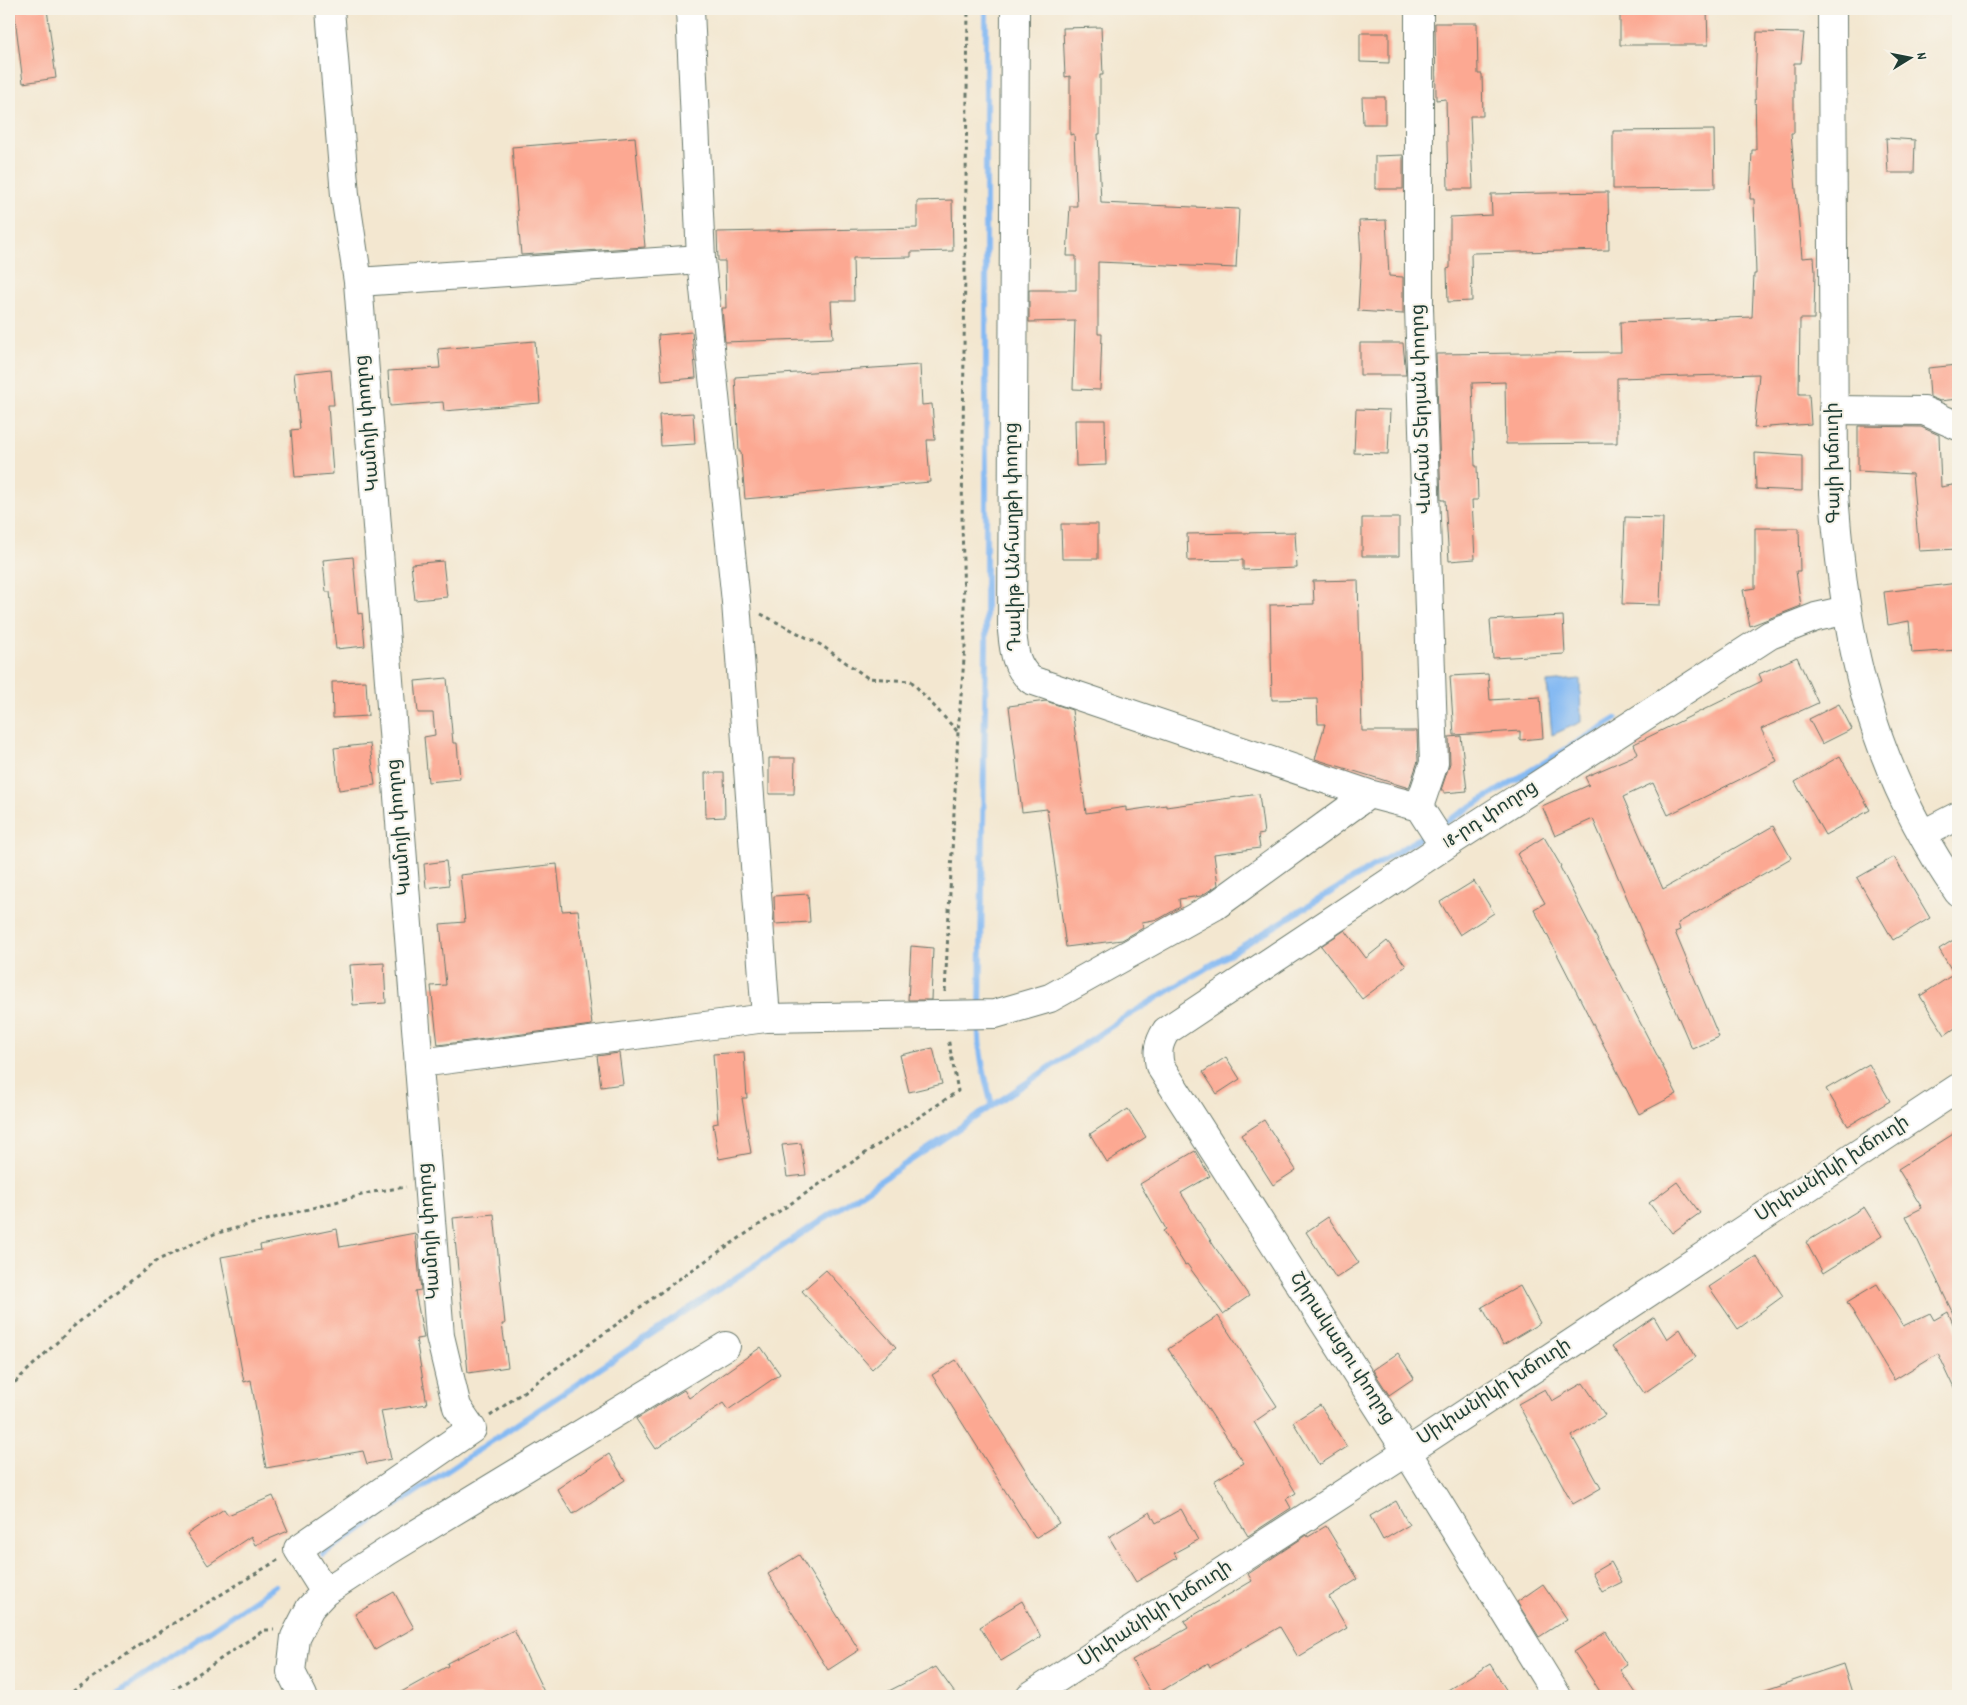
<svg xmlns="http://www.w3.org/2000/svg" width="1967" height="1705" font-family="Dekko,'Noto Sans Armenian',sans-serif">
	<rect width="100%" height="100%" fill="#f7f3e8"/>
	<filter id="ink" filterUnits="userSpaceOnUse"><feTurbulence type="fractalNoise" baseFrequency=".02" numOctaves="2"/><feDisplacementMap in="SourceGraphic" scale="10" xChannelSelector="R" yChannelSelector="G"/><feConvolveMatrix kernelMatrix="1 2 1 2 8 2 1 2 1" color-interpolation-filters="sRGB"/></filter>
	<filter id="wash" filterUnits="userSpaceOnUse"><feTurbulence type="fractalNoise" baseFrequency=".0096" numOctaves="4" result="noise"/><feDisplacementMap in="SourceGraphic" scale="20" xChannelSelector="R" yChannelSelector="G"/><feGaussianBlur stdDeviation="1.12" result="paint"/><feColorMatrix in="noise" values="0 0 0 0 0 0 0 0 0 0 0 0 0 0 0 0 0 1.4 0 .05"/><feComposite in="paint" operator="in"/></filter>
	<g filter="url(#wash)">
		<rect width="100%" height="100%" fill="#f3e7d0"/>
		<path fill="#85baf3" stroke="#527c94" d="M1580 679 1581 722 1552 735 1547 682Z"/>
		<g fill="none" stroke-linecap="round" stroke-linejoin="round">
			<path stroke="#85baf3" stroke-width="6" d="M1439 826 1616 719
				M980 1007 986 646V9
				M979 1020C977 1048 985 1078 992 1105
				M323 1554 1119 1021 1428 833
				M114 1696 275 1586"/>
		</g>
		<g id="blocks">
			<path fill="#fca892" d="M14 9H47L56 78 23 83Z
				M1707 9 1708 45H1620V10Z
				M1435 23H1477L1478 74H1482L1483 116H1470L1473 189H1448L1446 99 1436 100Z
				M1101 27 1103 75H1100V134H1098L1101 203 1239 209 1236 268 1098 262V334H1102L1100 390 1073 389 1075 321 1029 322V290H1076V256H1067L1070 206H1077L1074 134 1070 135V76L1065 77 1063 28Z
				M1757 32 1804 33 1801 63H1794V133H1791L1802 258 1814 257 1815 272 1814 319H1800L1799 394H1809L1811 424 1754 428 1759 374 1617 378V443L1506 444 1505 382 1472 383 1475 466H1477L1478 500H1472L1475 559 1449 561 1445 500H1441L1436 354 1621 352 1620 322 1752 317 1754 274H1756L1754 199H1750L1752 150H1756L1755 84Z
				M1360 33H1389V63L1360 62Z
				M1362 97H1385V124H1363Z
				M1714 130 1715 188 1613 189V131Z
				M635 137 645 247 521 255 512 147Z
				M1886 138 1915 140 1914 173H1888Z
				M1403 155V189H1375V156Z
				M1608 192 1609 250 1473 253 1471 254 1472 301 1448 302 1447 269 1450 268V217L1492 215 1491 194Z
				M952 200 953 251 911 252V257L853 258 854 301H831L833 338 725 342 722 308H726L725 261H718L717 232 917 228V201Z
				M1386 220 1389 276 1403 277V314L1358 311 1361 258 1359 221Z
				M692 332 696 378 662 381 658 335Z
				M535 341 540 403 444 411 443 402 390 406 388 371 440 368 438 349Z
				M1360 343H1403L1406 375H1360Z
				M920 365 922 405 932 404 935 440H927L930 482 745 499 741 452H739L735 377Z
				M1958 365V399L1940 401 1930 397 1928 368Z
				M331 369 334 405H328L333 474 295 477 291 430 300 429 294 373Z
				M1356 409 1390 410 1388 454 1354 453Z
				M693 413 695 444 661 446 659 415Z
				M1075 420H1105L1106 465 1076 466Z
				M1858 426 1921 427 1939 435 1941 487 1958 484V549L1919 551 1912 474 1858 471Z
				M1755 453 1802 456V491L1756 489Z
				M1625 517 1663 518 1660 605 1622 604Z
				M1362 518H1399V556H1362Z
				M1061 524H1098V559H1062Z
				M1755 528H1799L1800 571H1796L1801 606 1750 626 1743 590 1755 588Z
				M1295 532 1297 568 1243 570V560L1188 561 1187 534Z
				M353 557 358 614 362 613 365 646 336 649 330 592H326L323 560Z
				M443 561 447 597 415 600 411 564Z
				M1358 580 1362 731H1417L1418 761 1409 788 1315 759 1325 724H1318L1317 699 1272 700 1270 605 1314 604 1313 581Z
				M1958 583V650L1912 653 1909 621 1888 625 1884 592Z
				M1563 616 1565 654 1493 658 1490 620Z
				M1797 657 1818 703 1761 729 1777 761 1668 815 1653 783 1623 797 1663 889 1773 826 1791 858 1678 923 1680 930 1675 932 1719 1037 1692 1049 1593 819 1555 836 1542 806 1589 785 1585 777 1638 754 1634 744 1762 681 1759 674Z
				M1488 674 1490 700 1540 697 1543 738 1520 740V731L1454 735 1450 676Z
				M447 678 453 743H457L460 779 428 782 424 737 435 735 433 713H418L415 681Z
				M366 681 368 716 333 718 332 682Z
				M1046 701 1072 710 1086 813 1126 807V811L1166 805V807L1259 794 1264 834 1258 835 1260 848 1214 854 1218 885 1201 896 1179 899 1180 907 1159 919 1142 922 1143 928 1122 940 1066 947 1047 809 1022 812 1009 706Z
				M1839 704 1852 729 1822 744 1809 719Z
				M1461 736 1467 791 1444 793V790H1441L1450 763 1449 737Z
				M370 744 375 785 339 790 334 748Z
				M1840 756 1870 810 1825 835 1795 782Z
				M769 758H795L794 794H769Z
				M705 773H724L725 817 706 818Z
				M1544 837 1561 866 1560 867 1677 1094 1639 1114 1534 909 1545 903 1517 854Z
				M1894 857 1930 918 1893 940 1857 878Z
				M446 861 449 885 426 888 424 864Z
				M557 864 562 911 578 910 592 1025 438 1045 431 986 446 985 440 924 465 922 460 875Z
				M1474 881 1494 913 1460 935 1440 902Z
				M808 894 810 922 775 924 774 896Z
				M1345 930 1366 958 1387 941 1406 966 1362 999 1321 946Z
				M1958 937V1026L1945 1035 1920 996 1954 974 1939 949Z
				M911 946 933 948 931 1000H908Z
				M384 963 386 1003 353 1005 350 965Z
				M933 1048 942 1084 909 1092 900 1055Z
				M744 1052 747 1098H742L751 1153 719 1159 713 1124 718 1123 713 1054Z
				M619 1053 623 1084 601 1087 597 1056Z
				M1226 1057 1240 1079 1217 1094 1203 1072Z
				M1869 1064 1890 1101 1848 1126 1826 1089Z
				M1128 1109 1146 1137 1107 1162 1090 1134Z
				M1264 1120 1296 1170 1273 1185 1241 1135Z
				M1958 1131V1324L1906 1216 1922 1208 1898 1169Z
				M801 1143 806 1175 787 1177 782 1145Z
				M1195 1151 1210 1176 1181 1193 1214 1246 1249 1296 1223 1314 1187 1264 1185 1265 1163 1231 1166 1229 1140 1184Z
				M1677 1182 1700 1213 1672 1233 1649 1203Z
				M1864 1207 1882 1236 1823 1273 1806 1242Z
				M494 1214 505 1324H502L508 1367 468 1373 453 1218Z
				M1328 1217 1359 1263 1336 1278 1306 1232Z
				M337 1229 340 1247 415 1233 421 1290 415 1291 424 1338 416 1339 427 1404 381 1411 391 1459 367 1464 363 1451 266 1468 251 1380 244 1382 221 1257 261 1250 260 1245Z
				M1756 1256 1783 1296 1738 1329 1709 1287Z
				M826 1270 896 1347 872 1369 802 1291Z
				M1877 1284 1903 1326 1930 1313 1934 1320 1948 1312 1958 1335V1396L1938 1353 1894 1380 1847 1302Z
				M1520 1286 1540 1323 1503 1345 1482 1307Z
				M1218 1316 1277 1406 1254 1422 1296 1493 1286 1499 1291 1508 1248 1536 1214 1481 1244 1463 1168 1349Z
				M1654 1317 1667 1339 1680 1329 1696 1357 1644 1393 1612 1346Z
				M761 1347 780 1374 728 1410 723 1403 656 1449 636 1419 684 1390 689 1398Z
				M1398 1353 1414 1378 1389 1395 1373 1370Z
				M956 1360 1059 1523 1035 1538 932 1375Z
				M1583 1383 1605 1415 1572 1436 1601 1488 1573 1504 1518 1404 1545 1389 1552 1401Z
				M1320 1405 1347 1447 1319 1465 1293 1422Z
				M609 1454 625 1480 573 1514 557 1489Z
				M273 1496 288 1531 255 1545 251 1536 208 1565 187 1534 224 1509 228 1515Z
				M1396 1501 1409 1525 1383 1540 1370 1516Z
				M1181 1509 1198 1540 1174 1553 1177 1558 1136 1582 1109 1537 1150 1512 1156 1523Z
				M1326 1526 1358 1579 1329 1597 1347 1628 1298 1657 1280 1627 1210 1667 1208 1663 1153 1696 1132 1660 1188 1628 1184 1621 1252 1581 1248 1574 1307 1535 1308 1537Z
				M799 1555 859 1650 828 1670 768 1574Z
				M1611 1562 1622 1582 1602 1592 1592 1573Z
				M1543 1584 1567 1619 1539 1637 1517 1602Z
				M394 1592 414 1628 375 1650 355 1614Z
				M1022 1601 1041 1637 1001 1661 980 1627Z
				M514 1630 546 1696H394L448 1666 447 1663Z
				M1606 1632 1627 1665 1620 1670 1638 1696H1603L1574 1652Z
				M1490 1664 1510 1696H1438Z
				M1843 1664 1853 1696H1757V1693Z
				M936 1667 957 1696H879Z"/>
		</g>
	</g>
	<g filter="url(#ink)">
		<use href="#blocks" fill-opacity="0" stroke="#69786b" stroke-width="1"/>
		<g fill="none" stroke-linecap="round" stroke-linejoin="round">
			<g stroke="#69786b" stroke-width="30">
				<path id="minor" d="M690 9 701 259 736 602 766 1018
					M1015 9 1012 631C1014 651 1015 666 1031 680L1369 794 1419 807
					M1419 9V308L1434 763 1419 807
					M358 282 701 259
					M1833 410 1924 411 1958 426
					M1419 807 1444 846
					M1923 834 1958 816
					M420 1063 766 1018 995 1014 1050 998 1215 906 1369 794
					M325 1592 298 1549 472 1429 457 1407 440 1336 358 282 345 195 330 9
					M303 1696 291 1672 295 1637 310 1608 325 1592 388 1551 726 1346
					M1557 1696 1407 1452 1160 1066C1157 1052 1158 1044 1166 1031L1444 846 1770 635 1816 617 1847 610"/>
			</g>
			<g stroke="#69786b" stroke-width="30">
				<path id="major" d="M1832 9 1834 493C1844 642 1871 767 1958 892
					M1030 1696 1407 1452 1958 1088"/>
			</g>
			<path stroke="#69786b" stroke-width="3" stroke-dasharray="4 4" stroke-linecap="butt" d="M761 614 821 645 868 678 911 681 957 731
				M945 992 958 732 965 647 962 521 968 9
				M9 1388 74 1326 156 1261 214 1234 373 1192 406 1187
				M490 1416 686 1274 958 1091 948 1038
				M66 1696 164 1629 278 1560
				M165 1696 264 1630H274"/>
			<use href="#minor" stroke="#fff" stroke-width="28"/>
			<use href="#major" stroke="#fff" stroke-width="28"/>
		</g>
	</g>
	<g text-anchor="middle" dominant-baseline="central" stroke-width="4" stroke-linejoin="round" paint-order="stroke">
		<g font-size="19" fill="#1f3d34" stroke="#f7f3e8">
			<text transform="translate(1423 409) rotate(-92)">Վահան Տերյան փողոց</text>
			<text transform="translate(369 423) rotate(-95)">Կամոյի փողոց</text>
			<text transform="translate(1835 463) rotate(-91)">Գայի խճուղի</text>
			<text transform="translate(1015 537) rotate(-91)">Դավիթ Անհաղթի փողոց</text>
			<text transform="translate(1491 816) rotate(-33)">18-րդ փողոց</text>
			<text transform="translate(401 827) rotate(-95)">Կամոյի փողոց</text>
			<text transform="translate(1833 1170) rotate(-33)">Սիփանիկի խճուղի</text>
			<text transform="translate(431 1231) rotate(-94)">Կամոյի փողոց</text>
			<text transform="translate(1341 1349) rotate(57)">Շիրակացու փողոց</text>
			<text transform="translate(1495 1393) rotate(-33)">Սիփանիկի խճուղի</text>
			<text transform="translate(1156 1615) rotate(-33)">Սիփանիկի խճուղի</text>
		</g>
	</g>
	<rect width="1967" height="1705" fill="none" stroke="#f7f3e8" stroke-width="30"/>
	<g transform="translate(1910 58) rotate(80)" stroke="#f7f3e8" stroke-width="4" paint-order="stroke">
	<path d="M0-4L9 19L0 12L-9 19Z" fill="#1f3d34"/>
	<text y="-8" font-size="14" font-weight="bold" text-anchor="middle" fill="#1f3d34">N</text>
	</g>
</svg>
